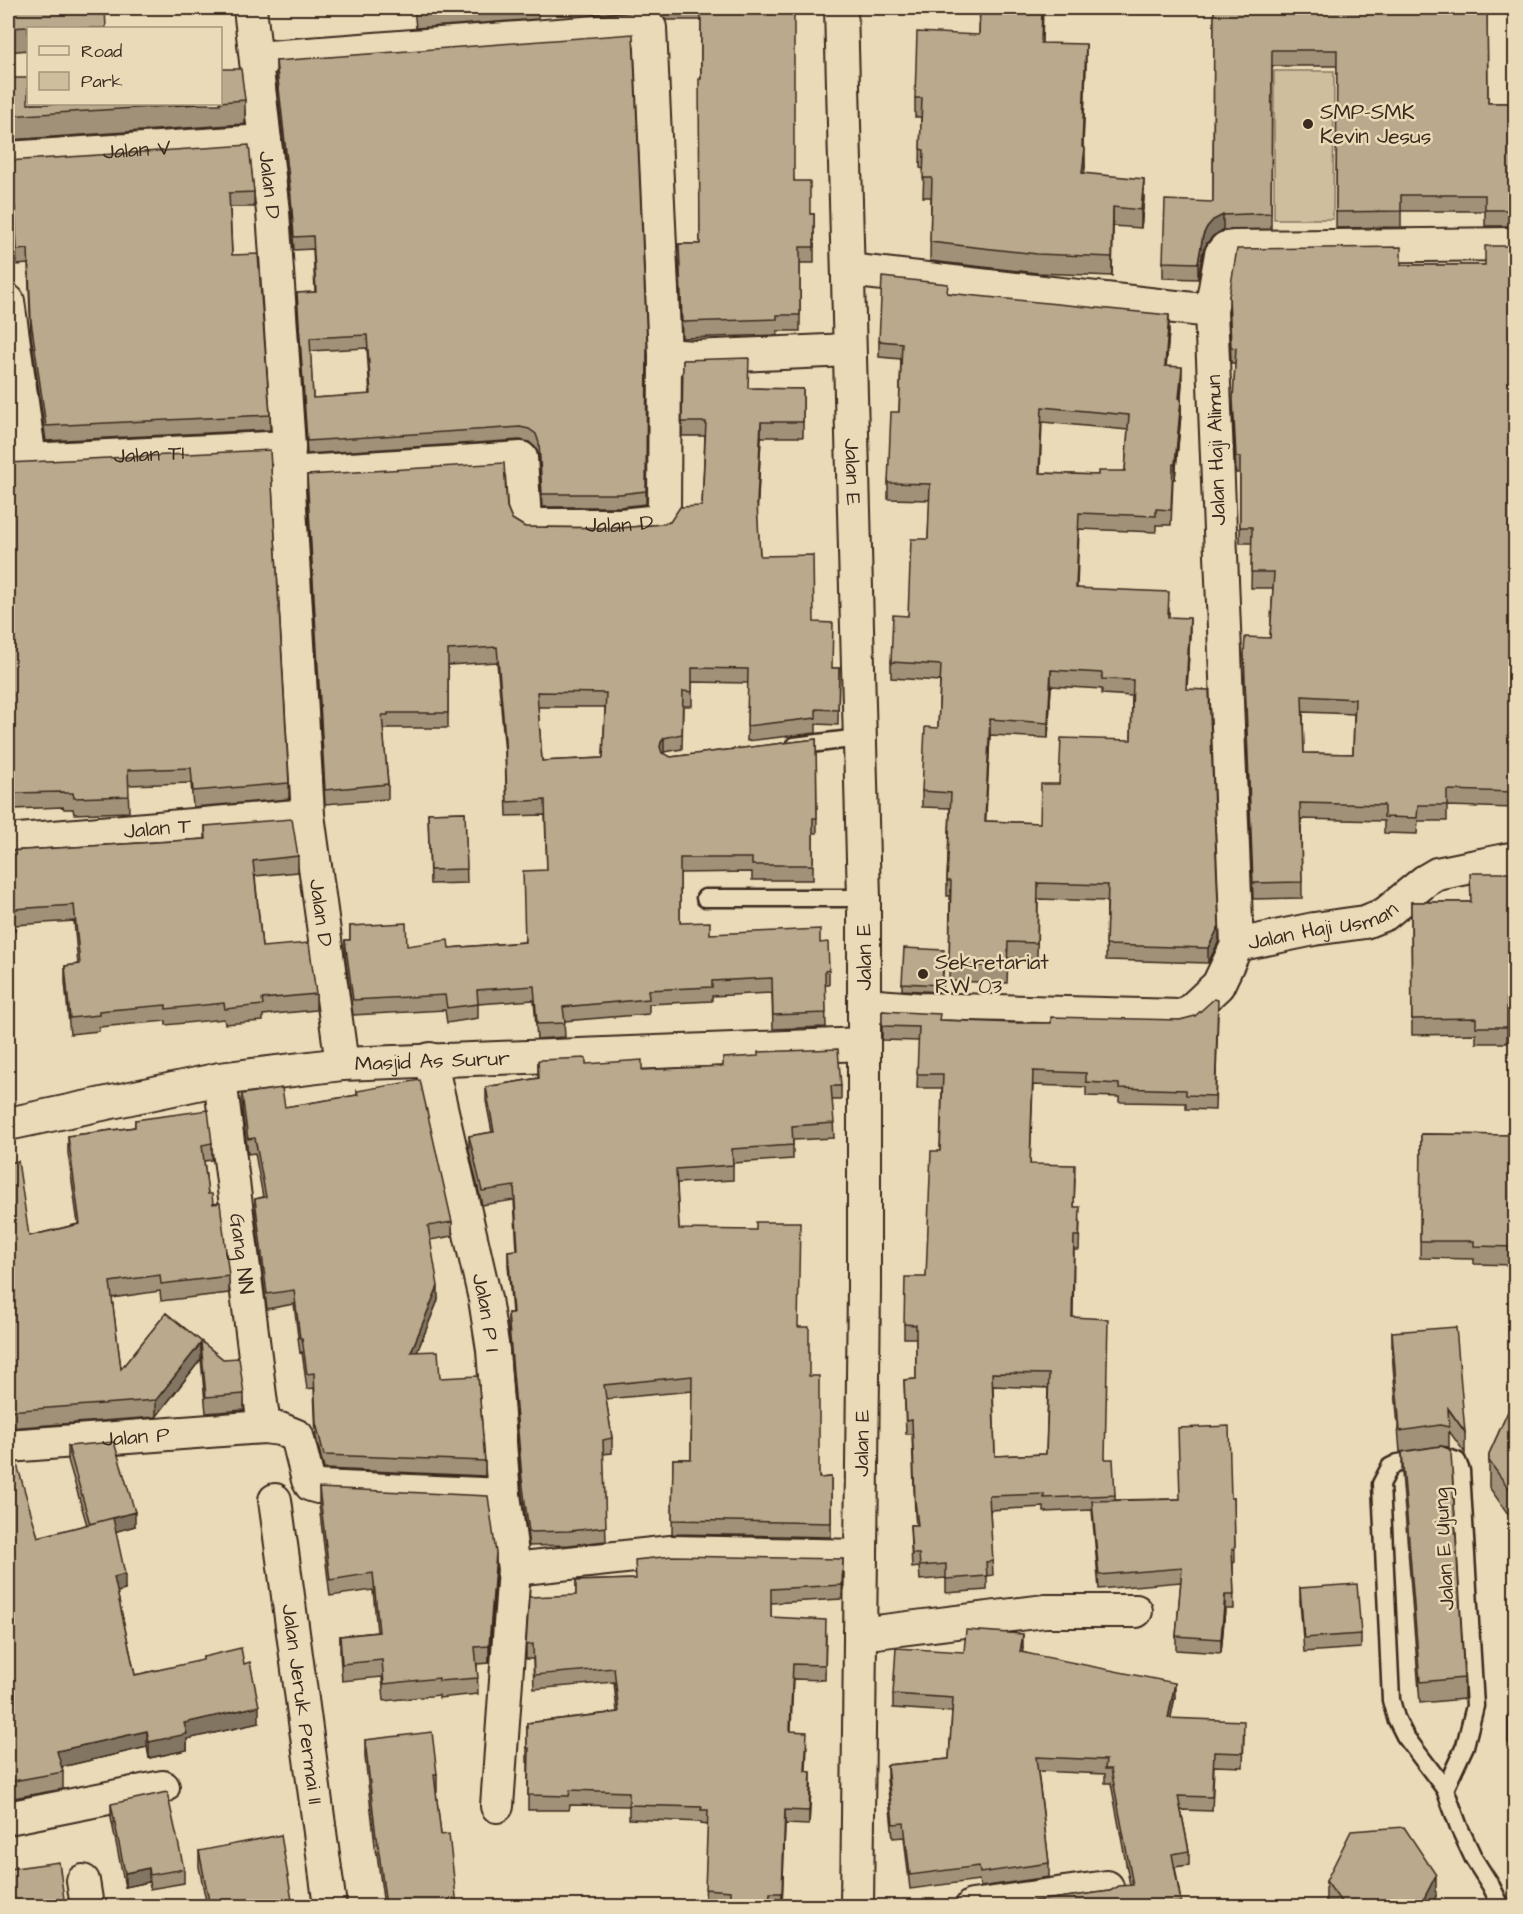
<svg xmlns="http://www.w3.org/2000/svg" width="1523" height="1914" font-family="'Architects Daughter',sans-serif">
	<rect width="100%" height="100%" fill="#ebdab7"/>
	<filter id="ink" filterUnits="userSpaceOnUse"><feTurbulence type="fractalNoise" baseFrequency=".0167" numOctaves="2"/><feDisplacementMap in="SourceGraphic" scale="12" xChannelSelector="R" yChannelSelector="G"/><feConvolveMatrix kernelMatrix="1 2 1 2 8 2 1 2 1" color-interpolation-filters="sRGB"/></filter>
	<g filter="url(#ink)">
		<path fill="#cfbe9e" stroke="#85745e" stroke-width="1.5" d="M1274 71H1334L1333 219H1274Z"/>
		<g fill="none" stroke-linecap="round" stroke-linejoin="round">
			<g stroke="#3b2a1e" stroke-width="21">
				<path id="lane" d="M794 746 859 738
					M705 898H864
					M1445 1789 1465 1746 1475 1706 1461 1471 1457 1461 1442 1456 1398 1463 1390 1467 1381 1484 1391 1700 1396 1718 1405 1736 1445 1789 1459 1827 1474 1859 1491 1886 1501 1906"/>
			</g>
			<g stroke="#3b2a1e" stroke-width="36">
				<g id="street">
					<path id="s1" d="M250 8 273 212 289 447 288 473 308 815 342 1064"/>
					<path id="s2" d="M841 8 864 898V1288L857 1906"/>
					<path d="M256 58 650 28 665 355"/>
					<path id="s3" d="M8 158 265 141"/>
					<path d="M848 270 1211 311"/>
					<path d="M8 301 30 460"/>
					<path id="s4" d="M8 461 289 447"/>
					<path id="s5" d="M288 473 521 458 525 520 527 523 532 525H621L660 521 664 515V509L665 355 694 357 849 350"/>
					<path id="s6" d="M8 841 308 815"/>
					<path d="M1237 945 1211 311 1221 254 1226 248 1233 247 1516 244"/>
					<path id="s7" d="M864 1005 917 1009 1180 1016 1188 1013 1218 985 1237 945 1314 929 1365 922 1385 914 1425 881 1437 874 1516 858"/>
					<path id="s8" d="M430 1059 485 1299 493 1350 504 1495 514 1569 671 1552 861 1556"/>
					<path id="s9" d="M220 1079 264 1427"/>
					<path id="s10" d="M8 1124 220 1079 342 1064 864 1044"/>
					<path id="s11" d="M8 1446 264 1427 280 1429 297 1436 308 1480 311 1485 318 1487 504 1495"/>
					<path id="s12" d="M275 1500 330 1906"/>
					<path d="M860 1634 1045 1611H1136"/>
					<path d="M497 1806 514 1569"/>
					<path d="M8 1818 163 1787"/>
					<path d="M83 1881 87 1906"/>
					<path d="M972 1906 1107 1887"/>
				</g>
			</g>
			<use href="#lane" stroke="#ebdab7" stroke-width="16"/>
			<use href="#street" stroke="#ebdab7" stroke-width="32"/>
		</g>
		<path fill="#a09178" stroke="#3b2a1e" stroke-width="1.5" fill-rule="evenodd" d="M8 8 106 28H28V50L8 52Z
			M414 8H538V19L416 28Z
			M593 8H778L794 181 810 214H814V263H800V331H777V335L682 338 679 244H700L701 20H666L658 12 649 10 593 14Z
			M980 8H1043L1042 43 1086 63 1083 147 1085 167 1084 173 1144 198 1141 228 1113 226 1112 276 1037 273 930 261 931 197H923L924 169 920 168 921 117H915V98L979 35Z
			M1214 8H1498V9L1487 10 1488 103H1515V226H1485V211H1401V227L1336 228 1337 66H1272L1271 229 1223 230 1213 236 1207 243 1203 251 1198 279 1163 278V262L1213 202Z
			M276 61 647 342 646 504 620 507H542L539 456 536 448 529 442 520 440 307 454 297 306V293L315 292 313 249 294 250 291 210 276 75ZM367 348 370 395 313 398 310 351Z
			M220 69 245 100V124L8 140V78L28 104H220Z
			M8 161 254 192V207H230L232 255 270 415V430L46 441 31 336 28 264 17 265 15 222H8Z
			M1515 246V808L1447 806V821H1418L1417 834 1384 833V821L1301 819 1302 898 1253 899 1244 654 1270 638 1273 588H1251L1252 543H1240V473H1236L1233 415 1235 363H1231L1229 296 1401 265H1485ZM1303 712 1354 714 1353 754 1304 753Z
			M948 293 1169 331 1166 366 1182 383 1181 399V414L1175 479H1173L1171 525H1156V532L1079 529 1077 588 1169 608V617L1190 633 1187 689 1219 941 1208 963 1106 960 1107 901 1038 899 1037 959 1008 958 1007 983 949 981 950 896H947V881L950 808 922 807V791L938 728 940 681 891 678V662L908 616 928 539 930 500 888 499V483L899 412 901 359 879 357V341ZM1042 422 1128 430 1125 471 1098 475 1040 473ZM1051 686 1102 689V694L1132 696 1131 740 1059 784 1040 823 985 821 990 735 1048 738Z
			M683 360 748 388 803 389V437H761L757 511 760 556 814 622 832 668H839L838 725 816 724V733L747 741 748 683 692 682V706H683L682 749 664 752 663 754 671 757 816 739 817 833H813V880H752V872L680 873V923L710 934 820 943 829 970V985H825L826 1027 773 1029 772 993 712 996V1001L649 1004V1014L564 1021 565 1037 537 1039 534 1000 478 1004V1018L447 1023 445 1010 353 1015 345 955V940H350V926L407 946 449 948 524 942 547 870 545 815 507 816 505 753 497 662 448 665V728H388V729H383L388 784V799L325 804 307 490V475L507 507 512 519 525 527 621 528 662 524 670 522 702 506 705 436H682ZM538 707H605L603 758 542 761Z
			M8 463 289 783V799L193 807 191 783 128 785 129 812 74 814 73 809H64L63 807 13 809V816H8Z
			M465 812 467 883 430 884 428 813Z
			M205 826 298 856V872L255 876 262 947 316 994V1010L263 1015V1021L225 1024 224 1019 166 1025V1021L99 1027V1031L70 1034 65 982V966L78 965 74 921 15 925V931H8V851L205 839Z
			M1515 873V1014L1507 1015V1043H1476V1034L1412 1035 1411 902H1470Z
			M944 957 942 992 902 990V983Z
			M882 1011 940 1020 1051 1023 1180 1020 1218 1013 1215 1110 1186 1109V1103L1119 1102V1097L1086 1096V1087L1033 1085 1030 1164 1075 1178 1074 1207 1080 1221 1079 1250H1074L1073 1317 1105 1459 1115 1495V1500L1234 1498 1235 1562 1233 1563 1234 1609H1225L1221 1653 1176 1650V1636L1181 1582 1099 1589 1092 1510 1044 1512V1507L990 1510 993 1575 987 1576V1590L946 1593V1578L920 1580 919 1567 912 1568 910 1525H916L915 1515 912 1434H906L904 1380 916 1379V1338H904V1324L926 1277 940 1151 942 1088H917L919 1041 882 1040ZM993 1386 1048 1388 1046 1454 995 1456Z
			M538 1061 642 1070 841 1086V1100H832L834 1138 793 1140V1159L733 1163V1180L677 1183 679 1229 799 1327 809 1376 819 1478 831 1477V1537L672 1534 673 1459H691L692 1391 606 1399 612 1438V1453L603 1454 606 1541 569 1545 529 1546 522 1493 508 1328V1313H512L508 1265V1251L517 1250 514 1200 482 1205 469 1150V1136L492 1132 486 1101V1087L538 1078Z
			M357 1091 452 1222V1236L430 1240 438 1300 417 1352 440 1378 485 1461V1476L324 1469 316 1438 314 1388 307 1389 302 1352 300 1353 294 1304 267 1309 255 1213V1199L263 1197 255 1153 248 1154 242 1109V1094L285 1107 357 1095Z
			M135 1120 212 1143V1160L204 1161 208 1194 213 1204 229 1276V1293L161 1301 160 1291 112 1298 121 1369 166 1313 223 1359 244 1394V1410L206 1413 201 1359 156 1417 8 1428V1163L29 1236 78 1224 68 1153V1136L135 1127Z
			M1421 1134 1515 1135V1265L1474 1264V1259L1420 1258Z
			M1392 1332 1465 1432V1453L1449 1431V1447L1440 1446 1400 1452 1392 1353Z
			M1515 1396V1524L1489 1487V1454Z
			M68 1446 135 1526 116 1531 125 1590 117 1592 135 1675 203 1661V1657L244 1664 259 1723 187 1739V1750L149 1758 147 1747 61 1767 63 1772V1789L8 1799V1447L38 1537 87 1525 68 1460Z
			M1402 1452 1464 1678V1699L1420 1703 1402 1473Z
			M319 1488 496 1570 489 1663 477 1664 478 1694 439 1698V1695L384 1701 382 1677 342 1681 340 1653V1636L377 1632 373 1590 330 1596 319 1505Z
			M843 1559 842 1599 771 1603V1617L826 1635 825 1680 793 1679 791 1731 807 1746 806 1771 811 1786 809 1825 785 1824 782 1906H731V1905L705 1904 708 1825 701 1824V1822L629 1819V1806L570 1805 569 1810H528V1762H527V1723L617 1712 614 1682 534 1689 533 1659H526V1645L576 1595V1581L635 1579Z
			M1300 1588 1361 1634V1648L1304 1652 1300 1602Z
			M1023 1648 1022 1652 1175 1697 1170 1718 1244 1735 1243 1767 1214 1766 1212 1811 1181 1810 1189 1851V1865L1175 1867 1181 1902V1906H999L1110 1891 1130 1885 1111 1783H1105V1774L1038 1771 1049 1863V1877L980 1887 979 1880 910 1889 904 1837 893 1838 887 1779V1765L949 1759 952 1712 893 1708V1694L964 1652Z
			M1515 1699V1752L1508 1742V1716Z
			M365 1740 437 1774V1792H436L441 1835 457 1906H384L377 1854H376L365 1757Z
			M111 1804 184 1869V1883L150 1889 149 1882 125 1887 111 1818Z
			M199 1851 293 1906H207L199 1867Z
			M1326 1881 1436 1896 1431 1906H1330L1326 1901Z"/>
		<path fill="#827662" stroke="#3b2a1e" stroke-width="1.5" d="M1086 44V63L1082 166V147Z
			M1085 148V167L1082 192V173Z
			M1144 179V198L1141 228V210Z
			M1113 207V226L1112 276V257Z
			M1223 215V230L1213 236 1207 243 1203 251 1198 279V263L1203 235 1207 227 1213 220Z
			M1169 315V331L1165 381V366Z
			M1182 367V383L1179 414V398Z
			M1181 399V414L1175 479V464Z
			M761 422V437L757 519V504Z
			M1190 618V633L1186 704V689Z
			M1051 670V686L1048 738V723Z
			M990 719V735L985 836V821Z
			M664 738V752L661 756 660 747 661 742Z
			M1219 926V941L1208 963V948Z
			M438 1286V1300L411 1367V1352Z
			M201 1343V1359L156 1417V1400Z
			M135 1512V1526L91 1539V1525Z
			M496 1553V1570L489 1663V1646Z
			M125 1574V1590L114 1593V1577Z
			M1225 1595V1609L1221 1653V1639Z
			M1023 1634V1648L1020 1666V1652Z
			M1175 1683V1697L1168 1732V1718Z
			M259 1706V1723L187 1739V1750L149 1758V1742L184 1723Z
			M147 1731V1747L57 1768V1751Z
			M811 1772V1786L809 1825V1811Z
			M785 1810V1824L782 1906V1893Z
			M149 1868V1882L125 1887V1873Z
			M1436 1875V1896L1431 1906H1420Z"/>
		<path fill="#baa98c" stroke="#3b2a1e" stroke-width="1.5" fill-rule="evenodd" d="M8 8H105L106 28H46V26L8 28Z
			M415 8H474L416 12Z
			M701 8H778V13H794V181H810V214H814V247H800V315H777V319L682 322 679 244H700L699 79H701Z
			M980 8H1042L1041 43 1086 44 1082 147 1085 148 1082 173 1144 179 1141 210 1113 207 1112 257 1037 254 930 242 932 178H923L924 150 920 149 922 98H915L917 32 979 35Z
			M1214 8H1487L1488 103H1515V210H1485V195H1401V211L1336 212 1337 50H1272L1271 213 1223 215 1213 220 1207 227 1203 235 1198 263 1163 262 1165 200 1213 202Z
			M633 34 647 342 646 491 620 494H542L539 443 536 434 529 429 520 427 307 441 297 293 316 292 313 236 294 237 291 197 276 61ZM367 335 371 394 313 398 310 338Z
			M220 69H241L245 100 220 102Z
			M8 78H28V104H199L8 116Z
			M249 145 254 192 229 193 232 255 258 254 270 415 46 426 31 321 28 249 17 250 15 207H8V161Z
			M1485 246H1515V792L1447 790V805H1418L1417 818 1384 817V805L1300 803 1302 882 1253 883 1244 654 1245 637 1270 638 1274 572H1251L1252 527H1240V457H1236L1233 399 1236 348 1231 347 1229 296 1237 249 1401 247V265H1485ZM1302 696 1355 699 1353 754 1304 753Z
			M882 277 948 284 947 293 1169 315 1165 366 1182 367 1179 398 1181 399 1175 464H1173L1171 510 1156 509V516L1079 513 1076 588 1169 592 1168 617 1190 618 1186 689 1209 690 1219 926 1208 948 1106 945 1108 885 1038 883 1037 943 1008 942 1007 967 949 965 951 881H947L951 793 922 791 925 727 938 728 941 665 891 662 893 615 908 616 911 539H928L930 484 888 483 891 412H899L902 343 879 341ZM1042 407 1129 415 1125 471H1098V475L1039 473ZM1051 670 1102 673V679L1133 680 1131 740 1061 738 1059 784H1041L1040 823 985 821 990 719 1048 723Z
			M749 358 748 388 803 389V422H761L757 504 760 556 813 555 814 622 833 623 832 668H839L838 710 816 709V718L747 726 748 669 692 668V692L683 691 682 734 664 738 661 742 660 747 662 753 671 757 816 739 817 818H813V865H752V858H680V923L710 922V934L820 929V943L828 942 829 970 825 971 826 1013 773 1015 772 978 712 981V987L648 990 649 999 563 1007 565 1023 537 1024 534 986 477 990 478 1004 447 1008 445 995 353 1000 345 940H350V926L406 923 407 946 448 940 449 948 525 942 523 871 547 870 545 800 507 802 505 739 497 647 448 650V713H388V715H382L388 784 325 790 307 475 504 463 507 507 512 519 525 527 621 528 662 524 670 522 680 507 702 506 706 422H682L683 360ZM537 692 606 693 603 758 542 761Z
			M270 450 289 783 193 791 191 768 128 770 129 796 74 798 73 793H64L63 792 12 793 13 800 8 801V463Z
			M465 812 467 869 430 870 428 813Z
			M292 819 298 856 253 861 262 947 309 943 316 994 262 999 263 1005 225 1009 224 1003 166 1009V1005L99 1011V1015L70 1018 65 966 80 964 74 905 14 909 15 915H8V851L206 839 205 826Z
			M1470 873H1515V999H1507V1027H1476V1018L1412 1019 1411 902H1471Z
			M904 948 944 950 942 985 902 983Z
			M1214 999 1218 1000 1215 1096 1186 1095V1090L1119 1088V1084L1086 1082V1073L1033 1071 1030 1164 1075 1165 1074 1207H1080L1079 1236H1074L1072 1317 1108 1319 1105 1459H1113L1115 1495 1044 1498V1494L989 1496 993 1561 986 1562 987 1576 946 1579V1564L920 1566 919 1554H912L910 1525H918L915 1501 912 1420 906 1421 904 1380 916 1379V1325L904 1324 905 1277H926L931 1151H940L943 1074H917L919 1027 882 1026V1011L940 1014 939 1020 1016 1023H1051V1017L1180 1020 1195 1016ZM992 1373 1049 1374 1046 1454 995 1456Z
			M838 1049 841 1086H831L834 1123 792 1126 793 1145 732 1149 733 1165 676 1169 679 1229 756 1230V1222H800L798 1327H809V1376H819V1478L831 1477V1523L672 1520 673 1459H691L692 1376 604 1385 612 1438 603 1440 606 1527 569 1531 529 1532 522 1479 508 1313H513L508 1251 518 1250 514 1186 482 1191 469 1136 494 1132 486 1087 539 1078 538 1061 539 1060 586 1058V1064L642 1060V1070L723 1066V1058L758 1056V1052Z
			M420 1080 452 1222 428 1226 438 1286 411 1352 438 1351 440 1378 478 1376 485 1461 324 1455 316 1423 314 1373 307 1374 302 1338H300L294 1290 267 1294 255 1199 266 1197 255 1138 248 1139 242 1094 282 1088 285 1107 358 1095 357 1091Z
			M208 1110 212 1143 202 1145 208 1194H212L213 1204 220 1203 229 1276 161 1284 160 1275 110 1282 121 1369 166 1313 223 1359 239 1358 244 1394 206 1397 201 1343 156 1400 8 1411V1163L18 1161 29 1236 80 1224 68 1136 135 1127V1120Z
			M1421 1134 1515 1135V1247L1474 1246V1241H1420Z
			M1456 1327 1465 1432 1448 1408 1449 1427 1440 1425 1400 1431 1392 1332Z
			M1515 1396V1497L1489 1461V1454Z
			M1229 1426 1231 1498H1234L1235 1548 1232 1549 1234 1595H1225L1221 1639 1176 1636 1182 1568 1099 1575 1092 1501 1180 1499 1178 1428Z
			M114 1442 135 1512 90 1524 68 1446Z
			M1441 1446 1449 1449 1451 1453 1464 1678 1420 1682 1402 1452Z
			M8 1447H12L38 1537 113 1518 125 1574 114 1577 135 1675 203 1660V1657L241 1648 244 1664 250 1662 259 1706 184 1723 187 1734 149 1742 147 1731 57 1751 63 1772 8 1782Z
			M319 1488 488 1496 496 1553 489 1646 475 1647 478 1678 439 1681V1678L384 1684 382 1660 342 1664 340 1636 379 1632 373 1573 330 1580Z
			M672 1556 843 1559 842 1585 771 1589V1617L826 1620 825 1665 793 1664 790 1731 807 1732 805 1771 811 1772 809 1811 785 1810 782 1893H770L769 1906H731V1891L705 1889 708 1810H701L702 1807 629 1805V1792L570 1790 569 1796 528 1795 529 1748H527V1723L619 1712 614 1668 534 1675 533 1644 526 1645 529 1597 576 1595V1581L636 1579 635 1560Z
			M1357 1584 1361 1634 1304 1638 1300 1588Z
			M966 1630 1023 1634 1020 1652 1175 1683 1168 1718 1244 1721 1243 1753 1214 1752 1212 1797 1178 1796 1189 1851 1172 1854 1181 1902 1156 1906H999L1110 1891 1119 1886 1133 1885 1111 1769H1105L1106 1760 1036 1757 1049 1863 980 1873 979 1866 910 1875 904 1823 893 1824 887 1765 949 1759 953 1698 893 1694 896 1648 964 1652Z
			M1515 1699V1726L1508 1716Z
			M432 1732 437 1774H434L441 1835 449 1834 457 1906H386L377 1837H376L365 1740Z
			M167 1792 184 1869 150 1875 149 1868 125 1873 111 1804Z
			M1404 1827 1436 1875 1420 1906H1344L1326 1881 1351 1831Z
			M281 1835 293 1906H210L199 1851Z
			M59 1862 65 1906H8V1869Z"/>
	</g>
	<g fill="#3b2a1e" stroke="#ebdab7" stroke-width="2">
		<circle cx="1308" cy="124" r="6"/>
		<circle cx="923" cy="974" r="6"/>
	</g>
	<g text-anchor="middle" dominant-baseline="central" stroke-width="5" stroke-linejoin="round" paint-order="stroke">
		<g font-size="21" fill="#3b2a1e" stroke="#ebdab7" text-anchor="start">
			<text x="1320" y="112">SMP-SMK<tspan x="1320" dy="24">Kevin Jesus</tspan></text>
			<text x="935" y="962">Sekretariat<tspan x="935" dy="24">RW 03</tspan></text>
		</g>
		<g font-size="21" fill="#3b2a1e" stroke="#ebdab7">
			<text stroke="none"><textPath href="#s3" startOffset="129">Jalan V</textPath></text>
			<text stroke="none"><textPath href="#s1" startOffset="178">Jalan D</textPath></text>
			<text transform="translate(1216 450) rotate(-92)">Jalan Haji Alimun</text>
			<text stroke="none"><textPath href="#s4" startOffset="141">Jalan T1</textPath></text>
			<text stroke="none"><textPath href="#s2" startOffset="464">Jalan E</textPath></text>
			<text stroke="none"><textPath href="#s5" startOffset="392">Jalan D</textPath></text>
			<text stroke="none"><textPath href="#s6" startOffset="150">Jalan T</textPath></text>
			<text stroke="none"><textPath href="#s1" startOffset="908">Jalan D</textPath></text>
			<text stroke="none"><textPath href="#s7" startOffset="498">Jalan Haji Usman</textPath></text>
			<text transform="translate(864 957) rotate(-90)">Jalan E</text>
			<text stroke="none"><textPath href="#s10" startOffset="430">Masjid As Surur</textPath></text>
			<text stroke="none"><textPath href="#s9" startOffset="176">Gang NN</textPath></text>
			<text stroke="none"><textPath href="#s8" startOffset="260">Jalan P I</textPath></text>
			<text stroke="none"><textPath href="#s11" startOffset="128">Jalan P</textPath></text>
			<text transform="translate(862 1443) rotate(-89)">Jalan E</text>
			<text transform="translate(1444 1549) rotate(-93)">Jalan E Ujung</text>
			<text stroke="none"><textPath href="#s12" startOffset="206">Jalan Jeruk Permai II</textPath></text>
		</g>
	</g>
	<rect width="1523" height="1914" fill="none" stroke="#ebdab7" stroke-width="30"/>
	<rect x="15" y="15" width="1493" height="1884" fill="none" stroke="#3b2a1e" stroke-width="2" filter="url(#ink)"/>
	<rect x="27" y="27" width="195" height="78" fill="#ebdab7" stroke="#a5947a" stroke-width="1.5"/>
	<rect x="39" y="46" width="30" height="9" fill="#ebdab7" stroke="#a5947a" stroke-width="1.5"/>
	<text x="81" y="57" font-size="18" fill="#3b2a1e">Road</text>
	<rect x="39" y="72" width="30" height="18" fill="#cfbe9e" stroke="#a5947a" stroke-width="1.5"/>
	<text x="81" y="87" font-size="18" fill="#3b2a1e">Park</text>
</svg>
